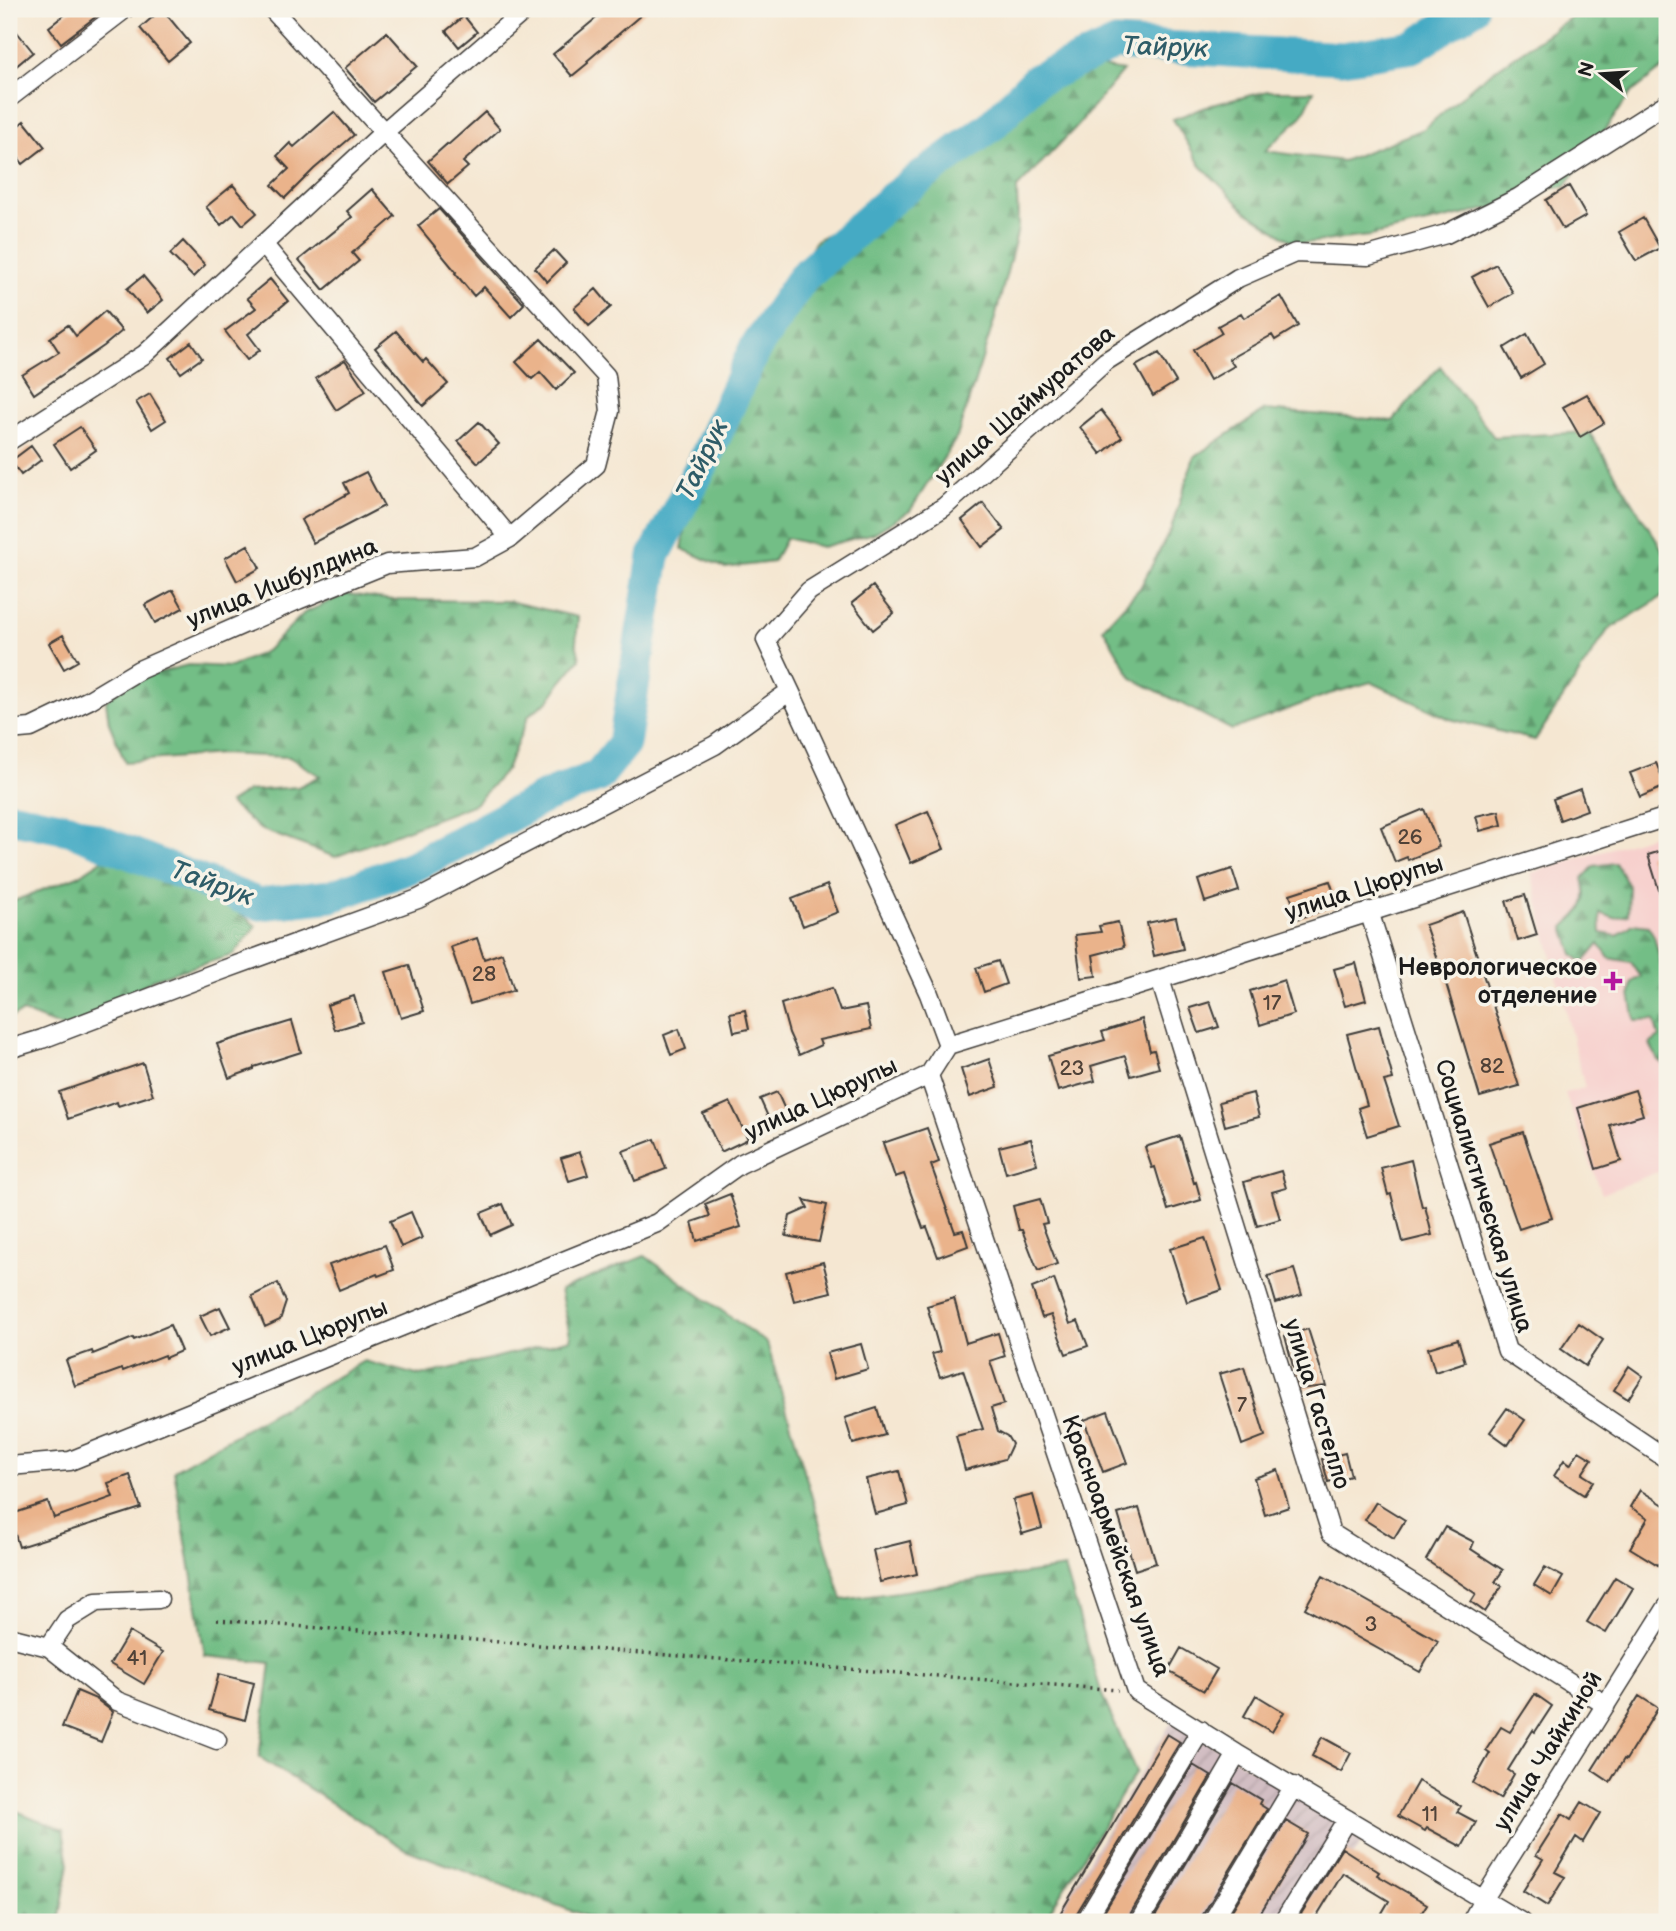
<svg xmlns="http://www.w3.org/2000/svg" width="1676" height="1931" font-family="'Balsamiq Sans',sans-serif">
	<defs>
		<pattern id="industrial-furrows" width="10" height="10" patternUnits="userSpaceOnUse" patternTransform="scale(1.75)"><rect width="10" height="10" fill="#d2bec3"/><path d="M-1 1l2-2M0 10L10 0M9 11l2-2" fill="none" stroke="#b4a3a7"/></pattern>
		<pattern id="forest-firs" width="22" height="20" patternUnits="userSpaceOnUse" patternTransform="scale(1.75)"><rect width="22" height="20" fill="#73be86"/><path d="M5 1l3.5 6h-7zM16 11l3.5 6h-7z" fill="#5e9a6d"/></pattern>
	</defs>
	<rect width="100%" height="100%" fill="#f7f3e8"/>
	<filter id="ink" filterUnits="userSpaceOnUse"><feTurbulence type="fractalNoise" baseFrequency=".0143" numOctaves="2"/><feDisplacementMap in="SourceGraphic" scale="14" xChannelSelector="R" yChannelSelector="G"/><feConvolveMatrix kernelMatrix="1 2 1 2 8 2 1 2 1" color-interpolation-filters="sRGB"/></filter>
	<filter id="wash" filterUnits="userSpaceOnUse"><feTurbulence type="fractalNoise" baseFrequency=".00686" numOctaves="4" result="noise"/><feDisplacementMap in="SourceGraphic" scale="28" xChannelSelector="R" yChannelSelector="G"/><feGaussianBlur stdDeviation="1.57" result="paint"/><feColorMatrix in="noise" values="0 0 0 0 0 0 0 0 0 0 0 0 0 0 0 0 0 1.4 0 .05"/><feComposite in="paint" operator="in"/></filter>
	<g filter="url(#wash)">
		<rect width="100%" height="100%" fill="#f5e7d2"/>
		<path fill="#f7d0cd" d="M1667 831V1168L1602 1194 1565 1093 1585 1088 1531 873Z"/>
		<path fill="url(#industrial-furrows)" d="M1172 1721 1365 1837 1313 1922H1052Z"/>
		<path fill="url(#forest-firs)" stroke="#486d51" stroke-width="2" d="M1583 9H1667V65L1631 93 1565 187 1540 188 1497 207 1370 236 1296 244 1246 211 1201 166 1173 119 1212 105 1268 91H1314L1302 116 1265 151 1343 161 1424 129 1479 81Z
			M1090 65 1123 71 1076 127 1017 188 1018 229 996 315 957 437 910 511 874 533 822 547 786 538 773 562 725 568 682 549 690 503 727 431 767 338 816 240 910 194 985 148 1030 95Z
			M1440 366 1494 437 1589 432 1667 557V594L1608 630 1535 740 1450 719 1371 682 1326 695 1232 730 1132 678 1103 628 1140 588 1171 529 1194 457 1265 410 1393 421Z
			M346 594 393 600 508 601 578 617 576 643 580 659 561 682 549 700 529 715 506 770 475 804 335 857 260 829 229 803 248 791 298 787 320 776 289 757 220 754 125 762 109 723 106 701 129 680 188 665 231 667 266 651 304 613Z
			M108 856 222 898 256 926 233 955 153 979 103 1012 69 1030 23 1012 9 1018V903L78 876Z
			M1615 863 1629 886 1628 915 1614 918 1600 913 1601 933 1617 936 1633 924 1648 926 1654 936 1667 989V1067L1658 1060 1650 1044 1659 1037 1654 1020 1635 1021 1630 994 1632 982 1641 977 1631 962 1609 958 1599 944 1583 963 1573 954 1564 927C1583 910 1589 905 1583 878L1594 866Z
			M645 1256 767 1343 842 1600 1065 1568 1102 1695 1136 1772 1043 1922H602L405 1849 259 1757 271 1663 205 1656 174 1470 364 1361 420 1376 571 1339 560 1290Z
			M9 1808 63 1830 69 1864 59 1922H9Z"/>
		<g fill="none" stroke-linecap="round" stroke-linejoin="round">
			<path stroke="#45aac4" stroke-width="33" d="M9 817 69 829 259 904 332 896 414 866 545 797 598 776 624 744 654 556 703 463 754 350 803 277 894 197 991 126 1036 80 1116 44 1342 58 1413 47 1472 9"/>
		</g>
		<g id="blocks">
			<path fill="#eab38b" d="M72 9H106L61 43 49 27Z
				M162 9 190 43 168 61 140 28Z
				M607 9H648L587 61 588 63 572 76 553 54Z
				M464 16 477 32 459 47 446 31Z
				M9 22 33 52 9 72Z
				M387 32 417 66 374 102 345 68Z
				M334 112 354 135 314 169 285 198 272 185 289 169 277 156 290 143 294 147Z
				M485 112 500 129 463 162 468 167 448 184 428 161 447 144 448 145Z
				M24 121 45 147 23 164 9 145V133Z
				M233 185 257 213 243 225 234 214 221 225 206 207Z
				M1569 186 1586 216 1563 229 1546 200Z
				M372 189 395 216 352 253 359 261 324 290 299 260 352 217 347 211Z
				M439 209 524 304 511 317 484 287 474 296 455 273 456 272 418 226Z
				M1643 218 1660 248 1636 261 1619 232Z
				M183 241 205 265 193 277 170 254Z
				M554 250 566 263 547 282 535 268Z
				M1496 264 1513 293 1489 307 1472 277Z
				M143 276 163 300 147 313 127 289Z
				M270 279 288 301 248 334 260 350 247 360 225 331 256 308 247 298Z
				M596 289 611 307 589 326 574 308Z
				M1281 296 1298 326 1275 340 1272 335 1229 359 1234 366 1210 380 1193 350 1222 333 1218 326 1241 313 1244 318Z
				M105 311 122 331 104 346 34 394 22 375 59 352 50 338 68 325 76 336Z
				M396 331 423 362 426 359 448 384 423 406 375 348Z
				M1527 334 1544 364 1521 378 1504 348Z
				M541 339 574 373 556 390 540 372 532 379 516 362Z
				M191 342 202 358 181 373 170 358Z
				M1159 353 1176 382 1153 396 1136 366Z
				M345 360 366 391 336 410 316 378Z
				M150 394 166 420 152 429 136 402Z
				M1587 394 1604 423 1580 437 1563 407Z
				M1101 410 1122 437 1101 454 1080 427Z
				M479 422 499 444 478 463 458 441Z
				M80 427 96 450 70 468 54 444Z
				M31 446 41 460 21 475 11 461Z
				M366 472 384 506 313 543 301 520 349 493 344 483Z
				M983 503 1004 530 982 547 962 520Z
				M248 545 260 568 237 581 225 558Z
				M873 586 894 613 873 630 852 603Z
				M173 590 183 608 155 623 145 605Z
				M63 635 78 661 64 669 49 643Z
				M1656 763 1666 786 1640 797 1630 773Z
				M1580 789 1587 810 1560 820 1553 799Z
				M1424 809 1439 847 1408 860 1407 857 1395 862 1381 827Z
				M928 811 944 849 911 863 895 825Z
				M1499 811 1502 825 1480 831 1476 816Z
				M1667 849V906H1664L1648 855Z
				M1232 869 1239 891 1205 902 1198 880Z
				M1330 881 1338 905 1297 919 1290 894Z
				M827 885 838 912 803 926 792 899Z
				M1525 895 1537 935 1518 941 1506 901Z
				M1463 912 1519 1086 1480 1097 1441 967 1440 968 1425 925Z
				M1176 917 1183 949 1154 956 1147 923Z
				M1118 922 1124 947 1093 955 1096 976 1081 978 1075 935 1101 932 1099 926Z
				M477 938 484 959 502 953 514 990 470 1004 451 947Z
				M998 961 1006 984 984 992 976 968Z
				M1356 963 1366 1000 1345 1006 1334 969Z
				M409 965 424 1011 401 1018 386 972Z
				M1284 980 1294 1014 1260 1025 1250 991Z
				M832 988 840 1011 866 1006 871 1029 819 1040 821 1045 799 1055 789 1033 781 1004Z
				M354 996 362 1022 335 1030 327 1005Z
				M1210 1002 1219 1027 1199 1033 1190 1008Z
				M745 1010 749 1029 734 1032 730 1013Z
				M1142 1019 1150 1051 1154 1050 1159 1068 1131 1076 1125 1056 1091 1066 1095 1081 1058 1091 1048 1056 1105 1040 1102 1032Z
				M292 1021 301 1052 254 1067V1069L229 1078 217 1044Z
				M1379 1026 1393 1079 1384 1081 1399 1126 1367 1136 1358 1108 1367 1105 1347 1034Z
				M679 1029 686 1049 671 1055 664 1035Z
				M989 1059 998 1087 970 1097 961 1069Z
				M143 1063 153 1095 118 1106 117 1102 68 1119 59 1092Z
				M1635 1090 1643 1115 1610 1125 1621 1161 1596 1169 1578 1108Z
				M777 1092 790 1121 773 1128 760 1099Z
				M1253 1093 1259 1117 1225 1126 1219 1102Z
				M730 1102 748 1139 721 1152 703 1114Z
				M927 1128 939 1162 931 1165 955 1232 963 1230 968 1246 938 1257 927 1227 923 1228 904 1174 895 1177 883 1143Z
				M1523 1132 1552 1218 1519 1229 1489 1143Z
				M1180 1136 1194 1183 1196 1182 1201 1200 1168 1210 1155 1167 1152 1168 1145 1147Z
				M655 1139 666 1169 635 1181 623 1151Z
				M1031 1139 1037 1164 1006 1173 999 1147Z
				M580 1152 588 1175 569 1181 561 1158Z
				M1411 1160 1422 1207 1425 1206 1432 1235 1403 1242 1391 1194 1388 1195 1381 1168Z
				M1281 1171 1286 1188 1272 1192 1280 1219 1257 1226 1244 1182Z
				M730 1194 741 1227 697 1241 692 1222 710 1216 705 1204Z
				M1040 1199 1047 1223 1042 1224 1057 1264 1038 1271 1022 1230H1019L1013 1206Z
				M804 1200 827 1205 819 1242 786 1236 790 1216 808 1208Z
				M503 1204 512 1225 490 1235 481 1213Z
				M411 1212 422 1238 401 1247 390 1221Z
				M1205 1238 1222 1290 1187 1302 1170 1249Z
				M385 1245 394 1270 378 1276 377 1274 339 1290 329 1265Z
				M823 1262 831 1292 794 1301 786 1272Z
				M1294 1269 1302 1295 1276 1303 1268 1276Z
				M1054 1279 1070 1324 1078 1321 1088 1346 1066 1354 1051 1315 1042 1318 1032 1288Z
				M278 1283 286 1302 280 1320 265 1327 252 1296Z
				M954 1298 966 1343 998 1333 1005 1356 990 1361 1004 1404 991 1408 998 1431 1007 1436 1012 1444 1005 1459 965 1470 956 1436 983 1429 963 1370 940 1377 932 1354 940 1352 927 1306Z
				M220 1307 230 1327 210 1336 200 1316Z
				M1579 1323 1603 1340 1585 1366 1561 1349Z
				M170 1325 181 1351 165 1358 164 1355 123 1371 122 1369 75 1386 66 1360 92 1351 93 1354 133 1338 134 1340Z
				M1308 1329 1326 1386 1299 1389 1285 1336Z
				M1458 1339 1465 1362 1435 1372 1428 1348Z
				M861 1344 868 1369 834 1379 827 1353Z
				M1629 1366 1643 1376 1628 1399 1614 1390Z
				M1244 1367 1265 1436 1242 1445 1219 1374Z
				M877 1408 885 1435 853 1444 845 1418Z
				M1507 1408 1525 1420 1508 1445 1490 1432Z
				M1108 1411 1127 1463 1103 1472 1084 1420Z
				M1579 1451 1592 1459 1582 1474 1593 1481 1584 1495 1554 1476 1564 1460 1570 1465Z
				M1345 1453 1351 1476 1328 1482 1322 1459Z
				M1278 1470 1289 1507 1265 1515 1254 1478Z
				M899 1471 908 1505 875 1514 866 1479Z
				M130 1475 141 1508 19 1547 9 1515 48 1502 54 1518 113 1497 108 1483Z
				M1640 1490 1667 1507V1549L1658 1565 1630 1548 1648 1518 1630 1507Z
				M1033 1495 1042 1528 1022 1534 1013 1500Z
				M1376 1502 1405 1520 1394 1538 1365 1520Z
				M1139 1508 1156 1563 1135 1570 1118 1514Z
				M1445 1527 1474 1542 1471 1549 1503 1570 1495 1582 1502 1586 1485 1612 1471 1602 1476 1594 1426 1560Z
				M910 1541 917 1574 880 1582 873 1550Z
				M1545 1567 1563 1577 1552 1596 1534 1585Z
				M1323 1576 1438 1641 1420 1672 1305 1608Z
				M1615 1577 1633 1588 1606 1633 1587 1622Z
				M129 1632 163 1652 144 1684 110 1664Z
				M1181 1648 1217 1669 1204 1691 1168 1671Z
				M219 1674 254 1683 245 1720 209 1710Z
				M77 1691 96 1699 113 1712 101 1742 62 1727Z
				M1535 1694 1552 1706 1535 1732 1533 1730 1508 1770 1514 1774 1500 1799 1473 1783 1490 1753 1486 1750 1501 1727 1510 1732Z
				M1256 1695 1284 1712 1272 1732 1244 1716Z
				M1639 1696 1658 1708 1626 1760 1624 1759 1610 1782 1592 1770Z
				M1167 1734 1180 1742 1075 1916 1074 1922H1055Z
				M1322 1737 1351 1753 1341 1772 1312 1756Z
				M1193 1765 1211 1776 1129 1916 1128 1922H1098Z
				M1418 1781 1461 1806 1457 1812 1476 1822 1462 1847 1427 1828 1425 1831 1398 1816Z
				M1233 1783 1261 1800 1259 1804 1267 1809 1202 1916 1201 1922H1152Z
				M1582 1802 1600 1813 1583 1842 1576 1837 1555 1872 1565 1877 1547 1906 1523 1891 1543 1859 1536 1855 1562 1814 1571 1820Z
				M1286 1821 1308 1834 1255 1922H1225Z
				M1342 1848 1379 1872 1377 1875 1427 1904 1416 1922H1398L1382 1913 1389 1901 1343 1873 1313 1922H1296Z"/>
		</g>
	</g>
	<g filter="url(#ink)">
		<use href="#blocks" fill-opacity="0" stroke="#3d3a37" stroke-width="2"/>
		<g fill="none" stroke-linecap="round" stroke-linejoin="round">
			<g stroke="#3d3a37" stroke-width="21">
				<path id="minor" d="M9 98 125 9
					M263 244 510 538
					M9 441 145 354 384 132 526 9
					M790 691 929 994 948 1045
					M9 730 31 728 89 700 139 670 298 600 387 564 475 557 510 538 596 465 610 411 606 376 272 9
					M1369 911 1507 1351 1667 1459
					M1160 979 1331 1533 1606 1705
					M9 1049 42 1039 220 971 418 899 715 745 790 691 766 640 809 591 944 507 1106 361 1238 278 1295 253 1368 256 1446 234 1518 198 1667 103
					M929 1075 1136 1691 1237 1754 1521 1922
					M9 1466 70 1461 657 1223 740 1164 929 1075 948 1045 1160 979 1667 817
					M9 1637 49 1647 117 1701 217 1740
					M49 1647 67 1620 96 1602 159 1599
					M1085 1922 1201 1730
					M1139 1922 1237 1754
					M1212 1922 1294 1786
					M1283 1922 1347 1819
					M1471 1922 1483 1900 1667 1607"/>
			</g>
			<path stroke="#3d3a37" stroke-width="3.5" stroke-dasharray="2 5" stroke-linecap="butt" d="M217 1620 1118 1690"/>
			<use href="#minor" stroke="#fff" stroke-width="18"/>
		</g>
	</g>
	<path fill="#b5179e" stroke="#f7f3e8" stroke-width="2.5" d="M1609.5 970.5h7v7h7v7h-7v7h-7v-7h-7v-7h7z"/>
	<g text-anchor="middle" dominant-baseline="central" stroke-width="7" stroke-linejoin="round" paint-order="stroke">
		<g font-size="21" fill="#504238">
			<text x="1410" y="837">26</text>
			<text x="484" y="974">28</text>
			<text x="1272" y="1003">17</text>
			<text x="1492" y="1066">82</text>
			<text x="1072" y="1068">23</text>
			<text x="1242" y="1405">7</text>
			<text x="1371" y="1624">3</text>
			<text x="137" y="1658">41</text>
			<text x="1430" y="1814">11</text>
		</g>
		<g font-size="24" fill="#1c1c1c" stroke="#f7f3e8">
			<text transform="translate(1025 405) rotate(-41)">улица Шаймуратова</text>
			<text transform="translate(282 583) rotate(-22)">улица Ишбулдина</text>
			<text transform="translate(1364 888) rotate(-18)">улица Цюрупы</text>
			<text transform="translate(821 1099) rotate(-25)">улица Цюрупы</text>
			<text transform="translate(1484 1196) rotate(73)">Социалистическая улица</text>
			<text transform="translate(310 1337) rotate(-22)">улица Цюрупы</text>
			<text transform="translate(1317 1404) rotate(73)">улица Гастелло</text>
			<text transform="translate(1116 1546) rotate(70)">Красноармейская улица</text>
			<text transform="translate(1548 1751) rotate(-58)">улица Чайкиной</text>
		</g>
		<g font-size="24" font-weight="bold" fill="#1c1c1c" stroke="#f7f3e8" text-anchor="end">
			<text x="1597" y="967">Неврологическое<tspan x="1597" dy="28">отделение</tspan></text>
		</g>
		<g font-size="26" font-style="italic" fill="#2e5c68" stroke="#f7f3e8">
			<text transform="translate(1165 48) rotate(2)">Тайрук</text>
			<text transform="translate(703 460) rotate(-64)">Тайрук</text>
			<text transform="translate(212 884) rotate(20)">Тайрук</text>
		</g>
	</g>
	<rect width="1676" height="1931" fill="none" stroke="#f7f3e8" stroke-width="35"/>
	<g transform="translate(1602 74) rotate(287)" stroke="#f7f3e8" stroke-width="5" paint-order="stroke">
	<path d="M0-5L12 26L0 18L-12 26Z" fill="#1c1c1c"/>
	<text y="-10" font-size="19" font-weight="bold" text-anchor="middle" fill="#1c1c1c">N</text>
	</g>
</svg>
